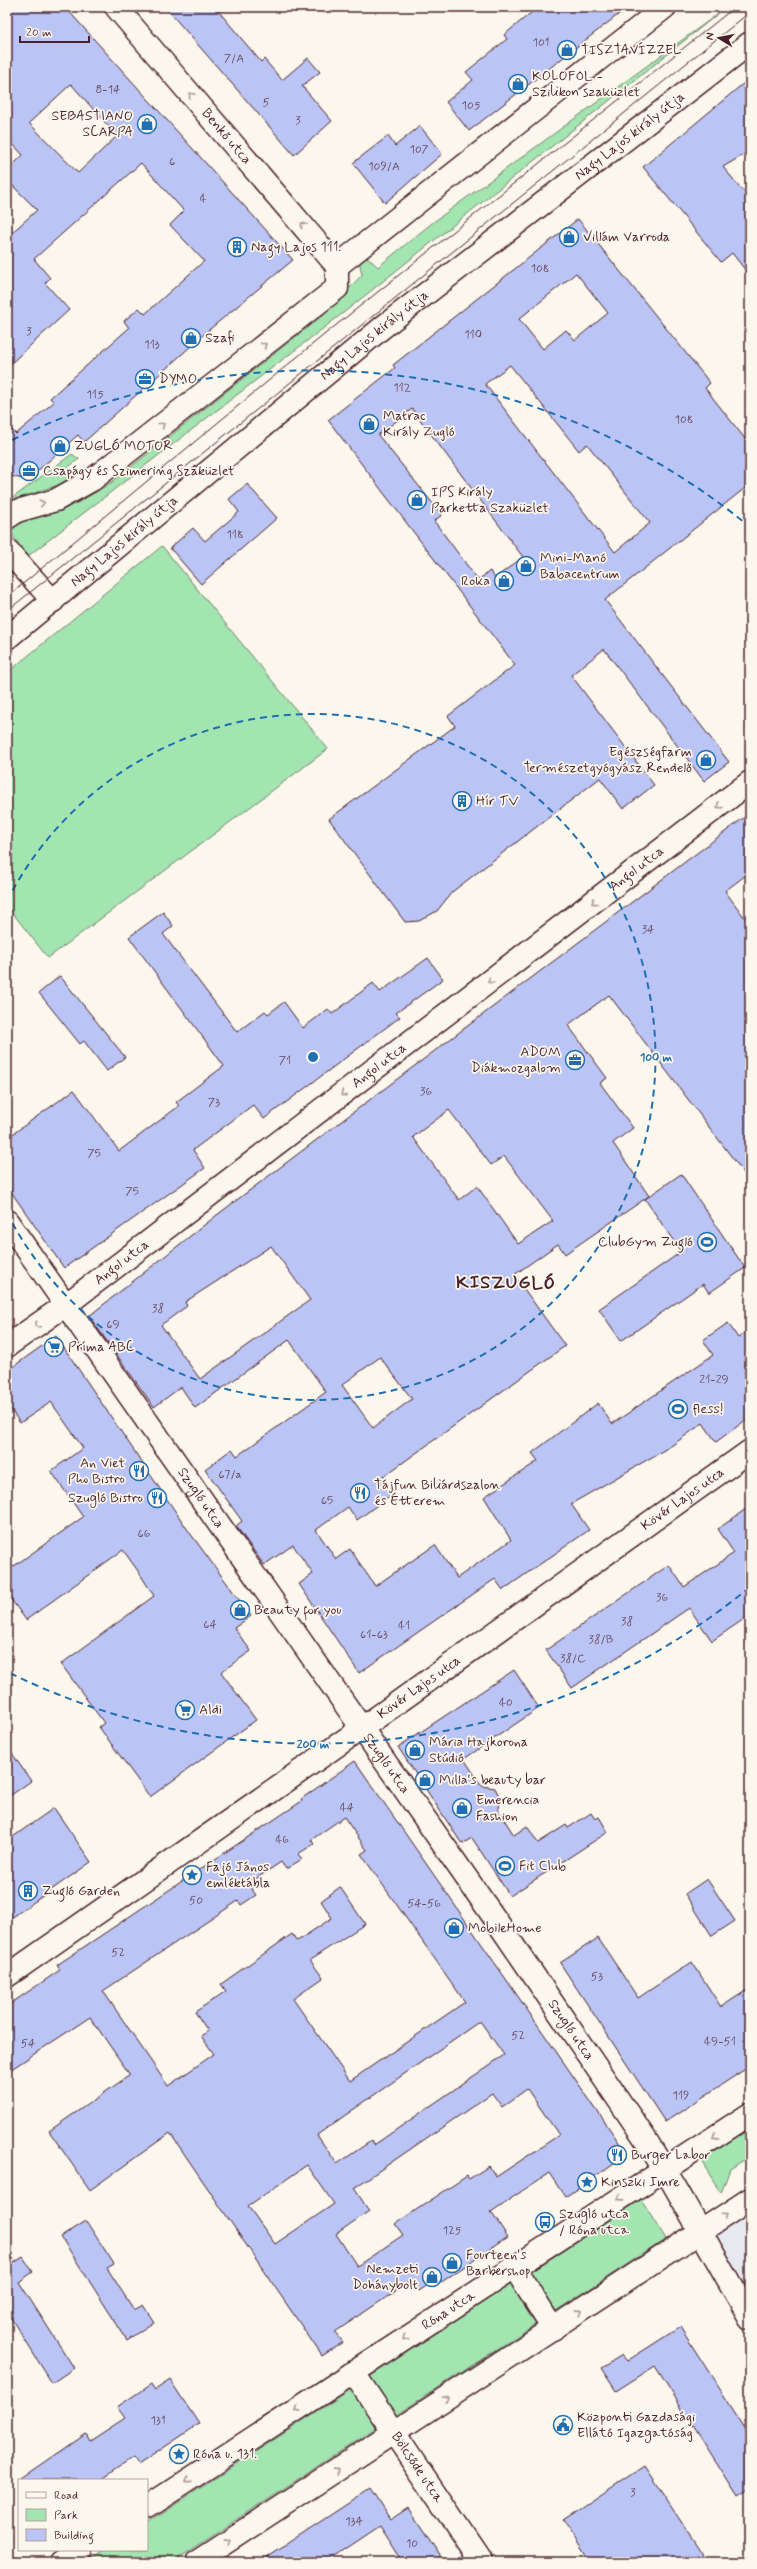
<svg xmlns="http://www.w3.org/2000/svg" width="757" height="2569" font-family="Mynerve,sans-serif">
	<rect width="100%" height="100%" fill="#fbf7ec"/>
	<filter id="ink" filterUnits="userSpaceOnUse"><feTurbulence type="fractalNoise" baseFrequency=".025" numOctaves="2"/><feDisplacementMap in="SourceGraphic" scale="8" xChannelSelector="R" yChannelSelector="G"/><feConvolveMatrix kernelMatrix="1 2 1 2 8 2 1 2 1" color-interpolation-filters="sRGB"/></filter>
	<g filter="url(#ink)">
		<path fill="#e8e8ef" d="M750 2204V2310L706 2234Z"/>
		<path fill="#a2e5b0" stroke="#76826e" d="M719 13 347 310 28 556 9 531 12 522 36 513 55 512 79 502 112 482 323 315 362 275 359 260 364 254 378 267 432 223Z
			M72 454 79 459 62 472 72 481 39 491 7 508V502Z
			M162 546 328 749 48 958 7 906V673Z
			M750 2128V2156L730 2169 721 2193 701 2161Z
			M641 2199 666 2239 171 2562H88L107 2550H147V2523Z"/>
		<path fill="#bac4f5" stroke="#4a1f2b" fill-rule="evenodd" d="M7 7H65L293 260 210 329 84 442 78 435 33 475 22 479 7 475V425L16 434 54 402 50 398 129 328 124 321 139 308 145 314 204 261 170 225 184 211 141 163 34 259 50 278 45 283 69 310 7 367V237L37 210 7 180V171L23 155 7 138ZM71 84 117 136 78 173 29 123Z
			M165 7H215L261 62 264 59 282 80 308 58 320 72 302 86 332 121 294 155Z
			M538 7H628L469 131 446 102 473 80 466 72 507 39 504 35Z
			M750 78V151L723 167 750 199V276L732 253 721 262 643 167Z
			M420 126 442 154 385 203 353 163 388 136 395 146Z
			M578 219 710 383 705 388 750 445V484L605 600 729 762 704 781 604 649 571 675 654 785 623 809 600 778 452 892 437 911 419 921 405 922 329 819 455 726 448 716 515 665 328 420 395 368 393 365ZM576 273 608 313 575 340 566 330 543 349 519 319ZM510 365 579 451 587 444 650 523 615 552 485 384ZM412 409 523 557 495 578 490 571 478 580 434 521 442 515 378 435Z
			M247 484 277 518 201 584 170 548 193 528 205 541 239 512 229 499Z
			M750 813V872L725 891 750 925V1181L609 995 568 1025 607 1078 600 1083 633 1128 613 1143 649 1196 565 1254 558 1244 514 1275 565 1346 380 1479 391 1495 357 1520 348 1507 316 1530 336 1559 350 1549 375 1586 435 1545 457 1578 511 1540 484 1497 538 1461 532 1453 598 1403 612 1424 713 1355 703 1340 728 1323 738 1338 750 1329V1417L716 1442 703 1423 671 1446 571 1504 589 1530 503 1590 495 1579 359 1673 299 1584 313 1574 293 1545 264 1565 236 1526 242 1521 205 1469 232 1449 237 1456 326 1392 289 1340 195 1408 181 1387 154 1407 89 1316 217 1215ZM449 1110 491 1165 504 1156 553 1221 518 1244 477 1186 459 1200 413 1137ZM271 1246 310 1300 200 1379 161 1325 187 1306 185 1302ZM380 1357 412 1399 373 1428 342 1385Z
			M163 912 173 926 163 934 237 1032 265 1011 268 1014 284 1002 303 1028 328 1009 332 1014 373 983 380 992 428 958 443 979 396 1013 400 1017 264 1119 253 1105 193 1150 205 1168 64 1268 7 1186V1138L74 1090 119 1151 179 1106 176 1102 224 1066 129 937Z
			M60 976 125 1057 107 1071 84 1041 80 1044 39 993Z
			M681 1174 745 1268 709 1293 703 1284 621 1341 599 1309 681 1252 645 1199Z
			M56 1336 190 1533 251 1616 234 1628 251 1651 221 1672 256 1720 150 1797 99 1727 104 1723 61 1664 154 1596 138 1571 123 1550 26 1620 7 1594V1571L83 1517 51 1471 83 1448 51 1402 20 1423 7 1404V1371Z
			M750 1506V1615L712 1641 689 1608 572 1688 546 1650 669 1565 684 1587 734 1553 718 1529Z
			M514 1670 539 1708 464 1759 482 1786 495 1788 499 1796 498 1810 514 1835 527 1826 538 1843 566 1825 568 1828 591 1813 595 1819 599 1817 608 1832 510 1896 472 1838 462 1844 398 1747Z
			M7 1746 31 1781 7 1798Z
			M355 1761 627 2154 565 2197 549 2173 491 2212 508 2237 437 2285 434 2281 419 2291 412 2280 335 2332 343 2342 322 2356 170 2133 90 2190 49 2131 130 2075 90 2017 7 2072V2006L60 1970 57 1965 302 1801 301 1799ZM344 1817 367 1850 361 1854 465 2002 350 2081 293 1999 323 1978 310 1960 365 1924 340 1887 321 1901 332 1918 297 1941 292 1934 221 1984 226 1991 195 2012 208 2031 201 2036 214 2054 168 2086 103 1991 238 1901 241 1905 256 1895 248 1884 281 1862 286 1869 302 1859 298 1854 314 1844 311 1840ZM480 2021 504 2055 374 2145 371 2141 337 2164 317 2135ZM527 2089 559 2135 496 2177 489 2166 469 2179 467 2176 395 2224 403 2235 357 2266 336 2234 369 2211 354 2188 492 2093 502 2107ZM307 2165 334 2204 275 2244 248 2206Z
			M54 1808 91 1862 7 1921V1841Z
			M707 1879 735 1921 712 1936 685 1894Z
			M598 1938 638 1998 692 1962 721 2007 750 1988V2066L665 2122 560 1963Z
			M86 2221 114 2264 107 2268 134 2310 143 2305 154 2322 127 2340 61 2237Z
			M23 2257 33 2272 19 2282 74 2368 52 2383 7 2312V2263L9 2266Z
			M680 2327 750 2436V2488L738 2496 655 2366 616 2391 601 2368 622 2355 627 2361Z
			M170 2380 199 2424 138 2465 133 2458 101 2480H19L86 2434 90 2441 125 2418 117 2407 151 2384 155 2390Z
			M644 2466 708 2562H590L563 2520Z
			M370 2489 390 2520 408 2508 444 2562H403L380 2526 326 2562H259Z"/>
		<g fill="none" stroke-linecap="round" stroke-linejoin="round">
			<g stroke="#4a1f2b" stroke-width="25">
				<g id="minor">
					<path id="s1" d="M116 7 337 266"/>
					<path d="M337 266 665 7"/>
					<path d="M7 518 17 511 56 500 92 480 337 288V266"/>
					<path d="M7 550 53 601"/>
					<path id="s2" d="M7 1221 498 1923 646 2140 674 2185 750 2318"/>
					<path id="s3" d="M7 1346 67 1304 750 782"/>
					<path id="s4" d="M7 1976 362 1728 750 1451"/>
					<path d="M514 2267 553 2329"/>
					<path id="s5" d="M353 2372 481 2562"/>
					<path id="s6" d="M147 2507 750 2114"/>
					<path d="M63 2562 81 2550"/>
					<path d="M196 2562 750 2199"/>
				</g>
			</g>
			<g stroke="#4a1f2b" stroke-width="25">
				<g id="major">
					<path id="s7" d="M7 638 383 327 750 43"/>
				</g>
			</g>
			<use href="#minor" stroke="#fbf7ec" stroke-width="22"/>
			<use href="#major" stroke="#fbf7ec" stroke-width="22"/>
			<path stroke="#4a1f2b" stroke-width="1" d="M7 597 325 334 735 7
				M7 611 750 12"/>
		</g>
		<defs><path id="oneway-chevron" d="M-2-3.5L2.5 0L-2 3.5" fill="none" stroke-width="1.6" stroke-linecap="round" stroke-linejoin="round"/></defs>
		<g stroke="#ab9695">
			<use href="#oneway-chevron" transform="translate(191 95) rotate(-130)"/>
			<use href="#oneway-chevron" transform="translate(303 225) rotate(-130)"/>
			<use href="#oneway-chevron" transform="translate(264 345) rotate(-38)"/>
			<use href="#oneway-chevron" transform="translate(162 425) rotate(-38)"/>
			<use href="#oneway-chevron" transform="translate(42 503) rotate(-13)"/>
			<use href="#oneway-chevron" transform="translate(719 806) rotate(143)"/>
			<use href="#oneway-chevron" transform="translate(594 902) rotate(143)"/>
			<use href="#oneway-chevron" transform="translate(490 981) rotate(143)"/>
			<use href="#oneway-chevron" transform="translate(343 1094) rotate(143)"/>
			<use href="#oneway-chevron" transform="translate(37 1325) rotate(145)"/>
			<use href="#oneway-chevron" transform="translate(715 2137) rotate(147)"/>
			<use href="#oneway-chevron" transform="translate(620 2198) rotate(147)"/>
			<use href="#oneway-chevron" transform="translate(725 2216) rotate(-34)"/>
			<use href="#oneway-chevron" transform="translate(579 2312) rotate(-33)"/>
			<use href="#oneway-chevron" transform="translate(405 2338) rotate(147)"/>
			<use href="#oneway-chevron" transform="translate(446 2399) rotate(-33)"/>
			<use href="#oneway-chevron" transform="translate(297 2409) rotate(147)"/>
			<use href="#oneway-chevron" transform="translate(337 2470) rotate(-33)"/>
			<use href="#oneway-chevron" transform="translate(188 2480) rotate(147)"/>
			<use href="#oneway-chevron" transform="translate(228 2541) rotate(-33)"/>
		</g>
	</g>
	<g fill="none" stroke="#1f6fb2" stroke-width="2" stroke-dasharray="7 5">
		<path d="M7 901A343 343 0 1 1 7 1213"/>
		<path d="M750 1587A687 687 0 0 1 12 1674M12 440A687 687 0 0 1 750 527"/>
	</g>
	<defs>
		<g id="shop-ring" transform="scale(1)"><circle r="9.5" fill="#fbf7ec" stroke="#1f6fb2" stroke-width="1.5"/><path d="M-5-2.5h2.3a2.7 3.5 0 0 1 5.4 0H5L5.5 6h-11ZM-1.5-2.5h3a1.5 2.3 0 0 0-3 0Z" fill="#1f6fb2"/></g>
		<g id="building-ring" transform="scale(1)"><circle r="9.5" fill="#fbf7ec" stroke="#1f6fb2" stroke-width="1.5"/><path d="M-4-6H4V6H1V3H-1V6H-4ZM-2.5-4.3h1.7v1.8h-1.7ZM.8-4.3h1.7v1.8H.8ZM-2.5-1h1.7V.8h-1.7ZM.8-1h1.7V.8H.8Z" fill="#1f6fb2"/></g>
		<g id="office-ring" transform="scale(1)"><circle r="9.5" fill="#fbf7ec" stroke="#1f6fb2" stroke-width="1.5"/><path d="M-6-3h4V-5.5h4V-3h4V5H-6ZM-1-4.5V-3h2v-1.5ZM-6 0V1H6V0Z" fill="#1f6fb2"/></g>
		<g id="stadium-ring" transform="scale(1)"><circle r="9.5" fill="#fbf7ec" stroke="#1f6fb2" stroke-width="1.5"/><path d="M0-5a6.5 5 0 1 0 0 10a6.5 5 0 1 0 0-10ZM-3.5-1.8h7v3.6h-7Z" fill="#1f6fb2"/></g>
		<g id="supermarket-ring" transform="scale(1)"><circle r="9.5" fill="#fbf7ec" stroke="#1f6fb2" stroke-width="1.5"/><path d="M-6-5.5h2.5l.6 2H6L4.5 2H-2.5L-4.4-4H-6ZM-1.5 3.2a1.3 1.3 0 1 0 .1 0ZM3 3.2a1.3 1.3 0 1 0 .1 0Z" fill="#1f6fb2"/></g>
		<g id="restaurant-ring" transform="scale(1)"><circle r="9.5" fill="#fbf7ec" stroke="#1f6fb2" stroke-width="1.5"/><path d="M-5-6h1v4h1v-4h1v4h1v-4h1v5L-1.5 .5V6h-2V.5L-5-1ZM5-6V6H3V1.5H1.5Q1.5-4 5-6Z" fill="#1f6fb2"/></g>
		<g id="sight-ring" transform="scale(1)"><circle r="9.5" fill="#fbf7ec" stroke="#1f6fb2" stroke-width="1.5"/><path d="M0-6L1.8-2.2L6-1.7L2.9 1.2L3.7 5.4L0 3.3L-3.7 5.4L-2.9 1.2L-6-1.7L-1.8-2.2Z" fill="#1f6fb2"/></g>
		<g id="bus-ring" transform="scale(1)"><circle r="9.5" fill="#fbf7ec" stroke="#1f6fb2" stroke-width="1.5"/><path d="M-5-6H5V4H4V6H2V4H-2V6H-4V4H-5ZM-3.5-4V0h7V-4ZM-3.5 1.2v1.5H-2V1.2ZM2 1.2v1.5H3.5V1.2Z" fill="#1f6fb2"/></g>
		<g id="civic-ring" transform="scale(1)"><circle r="9.5" fill="#fbf7ec" stroke="#1f6fb2" stroke-width="1.5"/><path d="M-.6-6.5H3V-4.5H.6V-3L4-1V1h2V6H-6V1h2V-1L-.6-3ZM-1.2 2.5V6h2.4V2.5Z" fill="#1f6fb2"/></g>
	</defs>
	<g fill-rule="evenodd">
		<use href="#shop-ring" x="567" y="50"/>
		<use href="#shop-ring" x="518" y="84"/>
		<use href="#shop-ring" x="147" y="124"/>
		<use href="#shop-ring" x="569" y="237"/>
		<use href="#building-ring" x="237" y="247"/>
		<use href="#shop-ring" x="191" y="338"/>
		<use href="#office-ring" x="145" y="379"/>
		<use href="#shop-ring" x="369" y="424"/>
		<use href="#shop-ring" x="60" y="446"/>
		<use href="#office-ring" x="29" y="471"/>
		<use href="#shop-ring" x="417" y="500"/>
		<use href="#shop-ring" x="526" y="566"/>
		<use href="#shop-ring" x="504" y="581"/>
		<use href="#shop-ring" x="706" y="760"/>
		<use href="#building-ring" x="462" y="801"/>
		<use href="#office-ring" x="575" y="1060"/>
		<use href="#stadium-ring" x="707" y="1242"/>
		<use href="#supermarket-ring" x="54" y="1347"/>
		<use href="#stadium-ring" x="678" y="1409"/>
		<use href="#restaurant-ring" x="139" y="1471"/>
		<use href="#restaurant-ring" x="360" y="1493"/>
		<use href="#restaurant-ring" x="157" y="1498"/>
		<use href="#shop-ring" x="240" y="1610"/>
		<use href="#supermarket-ring" x="185" y="1710"/>
		<use href="#shop-ring" x="415" y="1750"/>
		<use href="#shop-ring" x="425" y="1780"/>
		<use href="#shop-ring" x="462" y="1808"/>
		<use href="#stadium-ring" x="505" y="1866"/>
		<use href="#sight-ring" x="192" y="1875"/>
		<use href="#building-ring" x="28" y="1891"/>
		<use href="#shop-ring" x="454" y="1928"/>
		<use href="#restaurant-ring" x="617" y="2155"/>
		<use href="#sight-ring" x="587" y="2182"/>
		<use href="#bus-ring" x="545" y="2222"/>
		<use href="#shop-ring" x="452" y="2263"/>
		<use href="#shop-ring" x="432" y="2277"/>
		<use href="#civic-ring" x="563" y="2425"/>
		<use href="#sight-ring" x="179" y="2454"/>
	</g>
	<g text-anchor="middle" dominant-baseline="central" stroke-width="3.5" stroke-linejoin="round" paint-order="stroke">
		<g font-size="12" fill="#66485e">
			<text x="541" y="43">101</text>
			<text x="234" y="59">7/A</text>
			<text x="108" y="90">8-14</text>
			<text x="266" y="103">5</text>
			<text x="471" y="106">105</text>
			<text x="298" y="121">3</text>
			<text x="419" y="150">107</text>
			<text x="172" y="162">6</text>
			<text x="384" y="167">109/A</text>
			<text x="203" y="199">4</text>
			<text x="540" y="269">108</text>
			<text x="29" y="332">3</text>
			<text x="473" y="335">110</text>
			<text x="152" y="345">113</text>
			<text x="402" y="388">112</text>
			<text x="95" y="395">115</text>
			<text x="684" y="420">108</text>
			<text x="235" y="535">118</text>
			<text x="648" y="930">34</text>
			<text x="285" y="1061">71</text>
			<text x="426" y="1092">36</text>
			<text x="214" y="1103">73</text>
			<text x="94" y="1154">75</text>
			<text x="132" y="1192">75</text>
			<text x="158" y="1309">38</text>
			<text x="113" y="1325">69</text>
			<text x="714" y="1380">21-29</text>
			<text x="230" y="1475">67/a</text>
			<text x="327" y="1501">65</text>
			<text x="144" y="1534">66</text>
			<text x="662" y="1598">36</text>
			<text x="627" y="1622">38</text>
			<text x="210" y="1625">64</text>
			<text x="404" y="1626">41</text>
			<text x="374" y="1635">61-63</text>
			<text x="601" y="1640">38/B</text>
			<text x="573" y="1659">38/C</text>
			<text x="506" y="1703">40</text>
			<text x="347" y="1808">44</text>
			<text x="282" y="1840">46</text>
			<text x="196" y="1901">50</text>
			<text x="424" y="1904">54-56</text>
			<text x="118" y="1953">52</text>
			<text x="597" y="1977">53</text>
			<text x="518" y="2036">52</text>
			<text x="720" y="2042">49-51</text>
			<text x="28" y="2044">54</text>
			<text x="681" y="2096">119</text>
			<text x="452" y="2231">125</text>
			<text x="158" y="2421">131</text>
			<text x="633" y="2493">3</text>
			<text x="354" y="2522">134</text>
			<text x="412" y="2544">10</text>
		</g>
		<g font-size="14" fill="#4a1f2b" stroke="#fbf7ec" text-anchor="start">
			<text x="581" y="50">TISZTAVÍZZEL</text>
			<text x="532" y="76">KOLOFOL -<tspan x="532" dy="16">Szilikon szaküzlet</tspan></text>
			<text x="133" y="116" text-anchor="end">SEBASTIANO<tspan x="133" dy="16">SCARPA</tspan></text>
			<text x="583" y="237">Villám Varroda</text>
			<text x="251" y="247">Nagy Lajos 111.</text>
			<text x="205" y="338">Szafi</text>
			<text x="159" y="379">DYMO</text>
			<text x="383" y="416">Matrac<tspan x="383" dy="16">Király Zugló</tspan></text>
			<text x="74" y="446">ZUGLÓ MOTOR</text>
			<text x="43" y="471">Csapágy és Szimering Szaküzlet</text>
			<text x="431" y="492">IPS Király<tspan x="431" dy="16">Parketta Szaküzlet</tspan></text>
			<text x="540" y="558">Mini-Manó<tspan x="540" dy="16">Babacentrum</tspan></text>
			<text x="490" y="581" text-anchor="end">Roka</text>
			<text x="692" y="752" text-anchor="end">Egészségfarm<tspan x="692" dy="16">Természetgyógyász Rendelő</tspan></text>
			<text x="476" y="801">Hír TV</text>
			<text x="561" y="1052" text-anchor="end">ADOM<tspan x="561" dy="16">Diákmozgalom</tspan></text>
			<text x="693" y="1242" text-anchor="end">ClubGym Zugló</text>
			<text x="68" y="1347">Príma ABC</text>
			<text x="692" y="1409">fless!</text>
			<text x="125" y="1463" text-anchor="end">An Viet<tspan x="125" dy="16">Pho Bistro</tspan></text>
			<text x="374" y="1485">Tájfun Biliárdszalon<tspan x="374" dy="16">és Étterem</tspan></text>
			<text x="143" y="1498" text-anchor="end">Szugló Bistro</text>
			<text x="254" y="1610">Beauty for you</text>
			<text x="199" y="1710">Aldi</text>
			<text x="429" y="1742">Mária Hajkorona<tspan x="429" dy="16">Stúdió</tspan></text>
			<text x="439" y="1780">Milla's beauty bar</text>
			<text x="476" y="1800">Emerencia<tspan x="476" dy="16">Fashion</tspan></text>
			<text x="519" y="1866">Fit Club</text>
			<text x="206" y="1867">Fajó János<tspan x="206" dy="16">emléktábla</tspan></text>
			<text x="42" y="1891">Zugló Garden</text>
			<text x="468" y="1928">MobileHome</text>
			<text x="631" y="2155">Burger Labor</text>
			<text x="601" y="2182">Kinszki Imre</text>
			<text x="559" y="2214">Szugló utca<tspan x="559" dy="16">/ Róna utca</tspan></text>
			<text x="466" y="2255">Fourteen's<tspan x="466" dy="16">Barbershop</tspan></text>
			<text x="418" y="2269" text-anchor="end">Nemzeti<tspan x="418" dy="16">Dohánybolt</tspan></text>
			<text x="577" y="2417">Központi Gazdasági<tspan x="577" dy="16">Ellátó Igazgatóság</tspan></text>
			<text x="193" y="2454">Róna u. 131.</text>
		</g>
		<g font-size="14" fill="#4a1f2b" stroke="#fbf7ec">
			<text stroke="none"><textPath href="#s1" startOffset="170">Benkő utca</textPath></text>
			<text stroke="none"><textPath href="#s7" startOffset="800">Nagy Lajos király útja</textPath></text>
			<text stroke="none"><textPath href="#s7" startOffset="476">Nagy Lajos király útja</textPath></text>
			<text stroke="none"><textPath href="#s7" startOffset="152">Nagy Lajos király útja</textPath></text>
			<text stroke="none"><textPath href="#s3" startOffset="790">Angol utca</textPath></text>
			<text stroke="none"><textPath href="#s3" startOffset="466">Angol utca</textPath></text>
			<text stroke="none"><textPath href="#s3" startOffset="142">Angol utca</textPath></text>
			<text stroke="none"><textPath href="#s2" startOffset="338">Szugló utca</textPath></text>
			<text stroke="none"><textPath href="#s4" startOffset="827">Kövér Lajos utca</textPath></text>
			<text stroke="none"><textPath href="#s4" startOffset="503">Kövér Lajos utca</textPath></text>
			<text stroke="none"><textPath href="#s2" startOffset="662">Szugló utca</textPath></text>
			<text stroke="none"><textPath href="#s2" startOffset="986">Szugló utca</textPath></text>
			<text stroke="none"><textPath href="#s6" startOffset="360">Róna utca</textPath></text>
			<text stroke="none"><textPath href="#s5" startOffset="115">Bölcsőde utca</textPath></text>
		</g>
		<g font-size="18" font-weight="bold" letter-spacing="1" fill="#4a1f2b" stroke="#fbf7ec">
			<text x="506" y="1283">KISZUGLÓ</text>
		</g>
	</g>
	<circle cx="313" cy="1057" r="6" fill="#1f6fb2" stroke="#fbf7ec" stroke-width="2"/>
	<g font-size="12" text-anchor="middle" font-weight="bold" fill="#1f6fb2" stroke="#fbf7ec" stroke-width="3.5" stroke-linejoin="round" paint-order="stroke">
		<text x="656" y="1061">100 m</text>
		<text x="313" y="1748">200 m</text>
	</g>
	<rect width="757" height="2569" fill="none" stroke="#fbf7ec" stroke-width="24"/>
	<rect x="12" y="12" width="733" height="2545" fill="none" stroke="#4a1f2b" stroke-width="1.5" filter="url(#ink)"/>
	<rect x="18" y="2479" width="130" height="72" fill="#fbf7ec" stroke="#b4a19f"/>
	<rect x="26" y="2492" width="20" height="6" fill="#fbf7ec" stroke="#b4a19f"/>
	<text x="54" y="2499" font-size="12" fill="#4a1f2b">Road</text>
	<rect x="26" y="2509" width="20" height="12" fill="#a2e5b0" stroke="#b4a19f"/>
	<text x="54" y="2519" font-size="12" fill="#4a1f2b">Park</text>
	<rect x="26" y="2529" width="20" height="12" fill="#bac4f5" stroke="#b4a19f"/>
	<text x="54" y="2539" font-size="12" fill="#4a1f2b">Building</text>
	<g transform="translate(719 38) rotate(280)" stroke="#fbf7ec" stroke-width="3" paint-order="stroke">
	<path d="M0-3L7 15L0 10L-7 15Z" fill="#4a1f2b"/>
	<text y="-6" font-size="11" font-weight="bold" text-anchor="middle" fill="#4a1f2b">N</text>
	</g>
	<path d="M20 36v6h69v-6" fill="none" stroke="#4a1f2b" stroke-width="2"/>
	<text x="26" y="36" font-size="12" fill="#4a1f2b" stroke="#fbf7ec" stroke-width="3" paint-order="stroke">20 m</text>
</svg>
